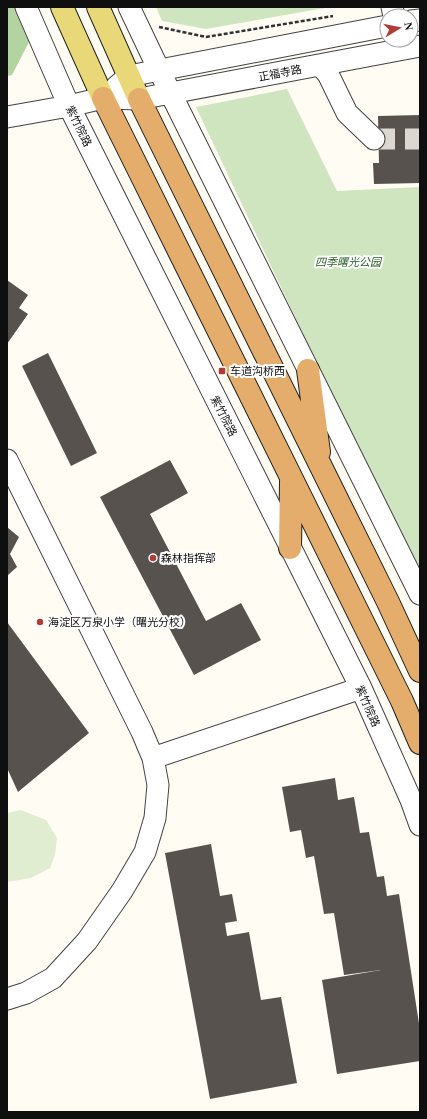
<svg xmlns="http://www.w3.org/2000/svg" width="427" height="1119" font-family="'Times New Roman','Noto Sans SC',serif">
	<rect width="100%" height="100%" fill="#fefcf3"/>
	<path fill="#cfe5c0" d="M156 7H330L206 29 162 21Z
		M287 89 337 191 420 187V582L196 107Z"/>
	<path fill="#b3d4a1" d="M7 7H15L29 42 12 75 7 76Z"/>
	<path fill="#e1edd0" d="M21 810 46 820 57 838 55 855 50 868 31 878 7 882V813Z"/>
	<path fill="#57524d" d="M420 115V183L374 184 373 163H379L378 116Z
		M7 280 28 295 19 308 28 314 7 344Z
		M48 353 97 453 71 466 22 366Z
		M170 460 188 493 150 514 206 621 241 603 261 640 194 675 100 497Z
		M7 527 19 537 10 554 17 567 7 576Z
		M7 622 89 733 18 792 7 768Z
		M335 778 338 800 354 797 360 833 369 832 377 877 384 876 387 896 399 894 420 1030V1061L337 1074 322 980 381 970 344 975 334 913 324 914 314 856 306 858 301 830 290 832 282 787Z
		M211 844 220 896 232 894 237 921 225 923 227 936 249 932 261 1000 281 997 297 1083 210 1099 165 853Z"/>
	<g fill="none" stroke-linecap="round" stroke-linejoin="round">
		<path stroke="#dad8d1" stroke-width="21" stroke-dasharray="21 10" stroke-linecap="butt" d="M374 139H420"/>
		<g stroke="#424242" stroke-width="23">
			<path id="minor" d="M26 7 69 106 361 688 411 800 420 825
				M129 7 159 70 420 594
				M392 7 394 16
				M411 21 420 20
				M320 65 328 74 347 113 374 139
				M116 87 129 76 387 26
				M7 117 69 106 103 98 139 99 420 46
				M7 460 142 732 153 758 158 785 155 818 145 852 122 891 87 941 53 978 26 993 7 999
				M153 758 361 688"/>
		</g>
		<g stroke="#202020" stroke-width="24">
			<path id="major" d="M62 7 103 98
				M98 7 139 99"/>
		</g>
		<g stroke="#202020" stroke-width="24">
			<path id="highway" d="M103 98 402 701 420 743
				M139 99 388 602 420 671
				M308 370 319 452
				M290 548 291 482"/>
		</g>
		<path stroke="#313131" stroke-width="2.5" stroke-dasharray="4 2" stroke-linecap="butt" d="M159 27 206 37 333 16"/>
		<use href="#minor" stroke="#fff" stroke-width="21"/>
		<use href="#major" stroke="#e9d878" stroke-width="22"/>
		<use href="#highway" stroke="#e4ad6b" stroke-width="22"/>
	</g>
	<g fill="#b03c37" stroke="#fff" stroke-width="1.5">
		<rect x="218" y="367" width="8" height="8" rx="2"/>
		<circle cx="153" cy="558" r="4"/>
		<circle cx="40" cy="622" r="4"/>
	</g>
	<g text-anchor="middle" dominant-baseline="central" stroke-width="4" stroke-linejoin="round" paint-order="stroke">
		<g font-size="11" fill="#0f0f0f" stroke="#fff">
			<text transform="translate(280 73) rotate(-11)">正福寺路</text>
			<text transform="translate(79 126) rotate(64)">紫竹院路</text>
			<text transform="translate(224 416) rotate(63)">紫竹院路</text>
			<text transform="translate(368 706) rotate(66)">紫竹院路</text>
		</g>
		<g font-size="11" font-style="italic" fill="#2d6026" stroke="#fff">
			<text x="348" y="262">四季曙光公园</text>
		</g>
		<g font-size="11" fill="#0f0f0f" stroke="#fff" text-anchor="start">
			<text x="230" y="371">车道沟桥西</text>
			<text x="161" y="558">森林指挥部</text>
			<text x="48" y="622">海淀区万泉小学（曙光分校）</text>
		</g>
	</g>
	<rect width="427" height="1119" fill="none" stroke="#0f0f0f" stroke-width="16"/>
	<g transform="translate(399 28) rotate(80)"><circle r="19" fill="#ffffff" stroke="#9f9f9f"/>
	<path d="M0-3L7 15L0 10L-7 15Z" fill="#b03c37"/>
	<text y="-6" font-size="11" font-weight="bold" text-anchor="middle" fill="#0f0f0f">N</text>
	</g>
</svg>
